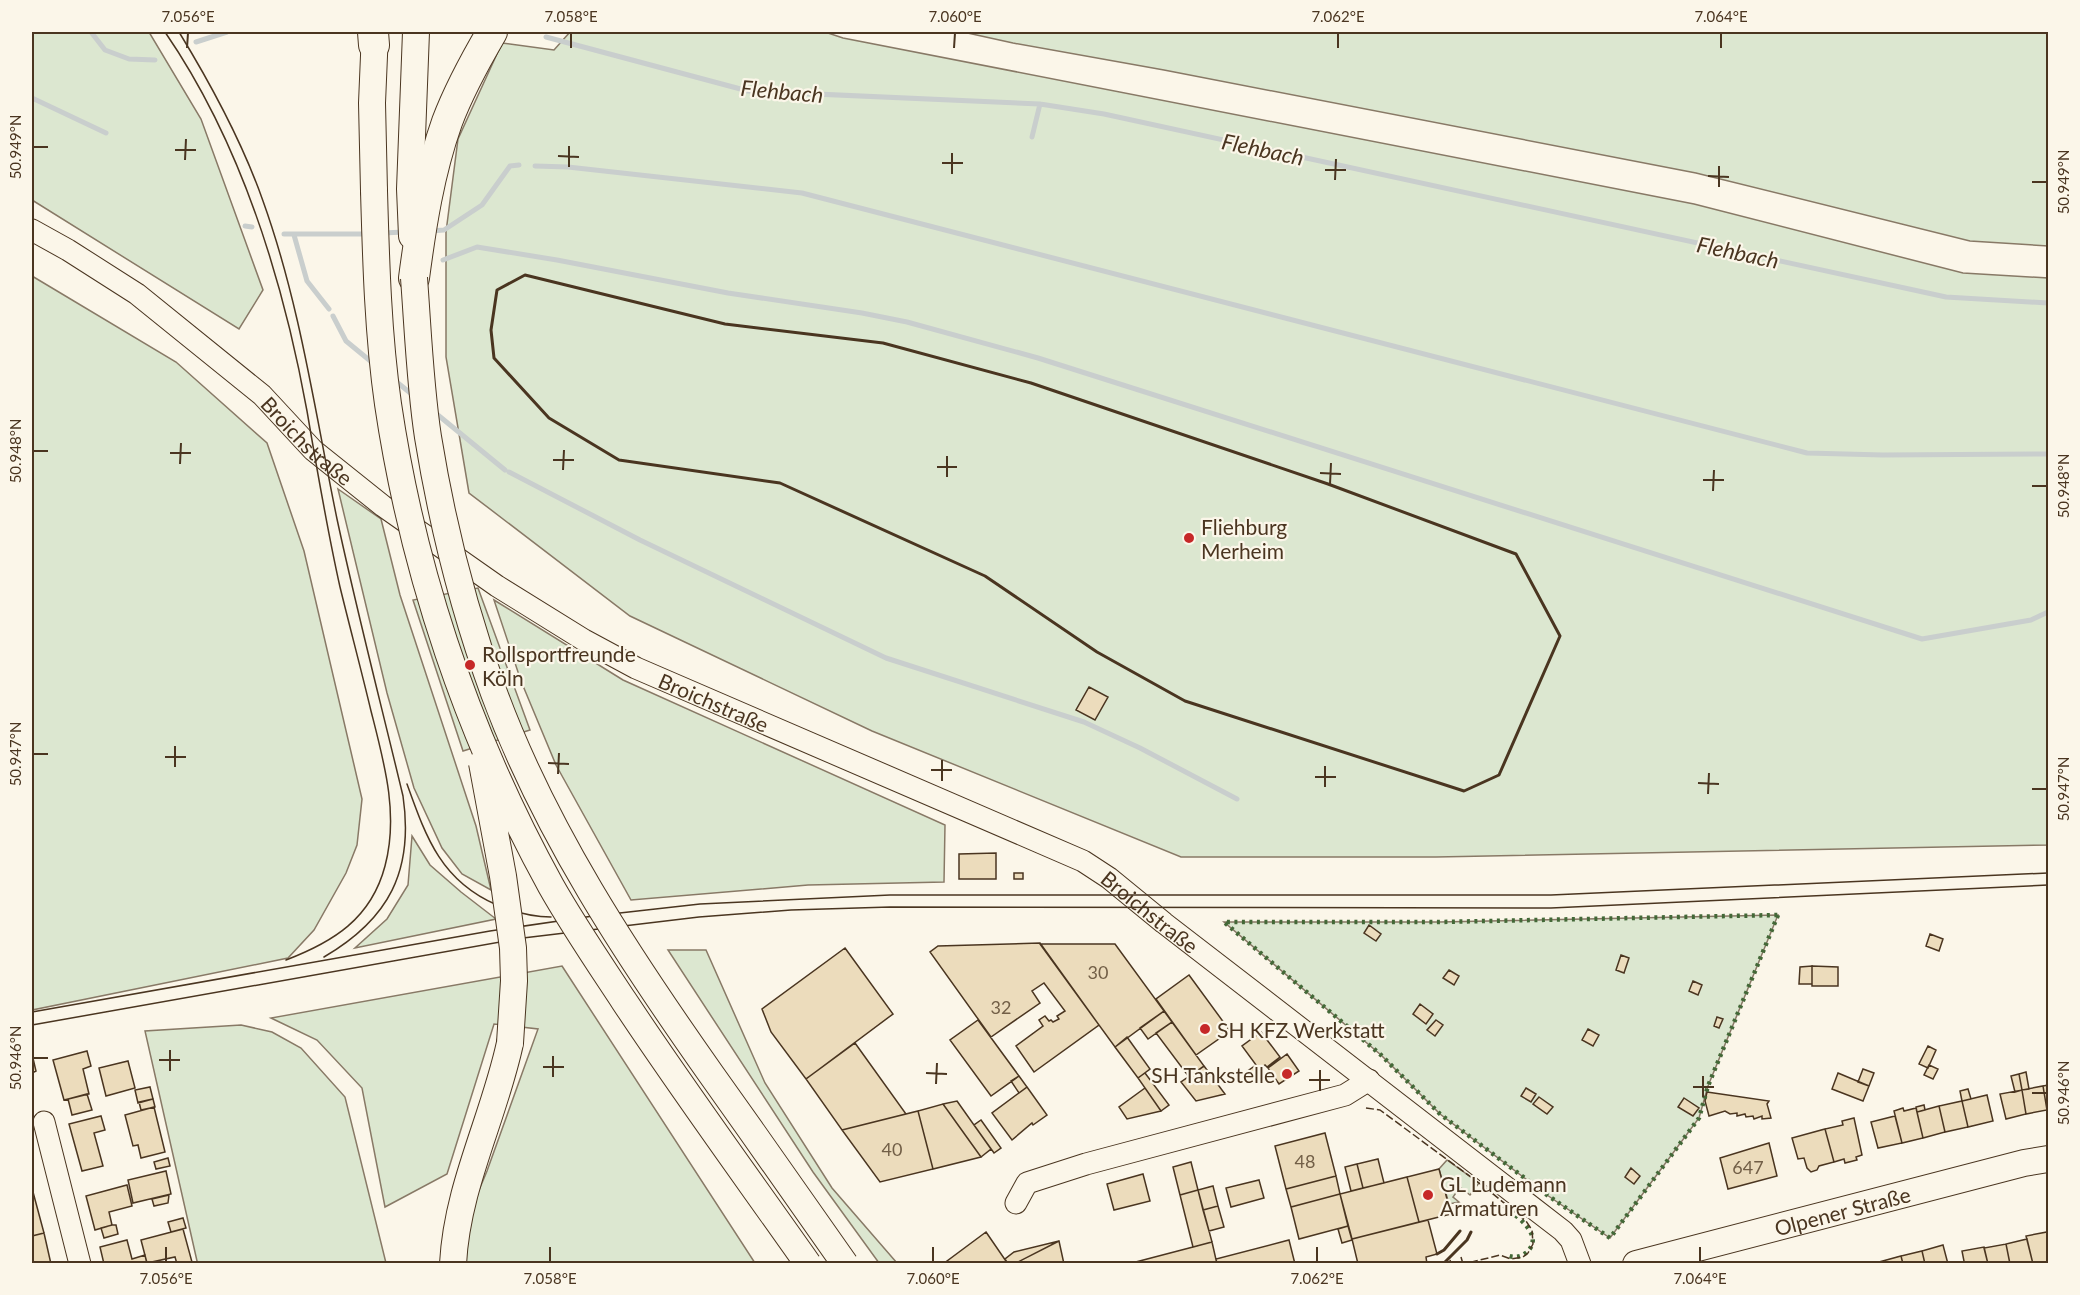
<svg xmlns="http://www.w3.org/2000/svg" width="2080" height="1295" font-family="Lato,sans-serif">
	<rect width="100%" height="100%" fill="#fbf6e9"/>
	<path fill="#dce7d0" stroke="#887966" stroke-width="1.5" d="M32 32H149L201 119 263 290 239 329 32 200Z
		M570 32H825L843 38 1694 204 1963 273 2048 278V845L1436 857H1181L872 731 630 616 469 493 446 357V232L458 139 502 43 554 50Z
		M963 32H2048V246L1970 241 1696 173 1164 70 1013 43Z
		M32 276 176 362 267 443 304 551 362 799 357 845 346 873 314 930 288 958 32 1010Z
		M338 489 381 519 400 595 476 826 491 890 462 874 442 848 414 788 387 693Z
		M478 588 530 730 463 751 413 600Z
		M494 600 623 680 945 825 944 882 808 885 631 900 556 765 521 681Z
		M412 836 430 865 461 892 496 919 355 948 387 919 408 885Z
		M1778 915 1708 1086 1699 1118 1610 1238 1547 1195 1440 1114 1381 1055 1224 922H1439Z
		M668 950H706L765 1083 832 1188 897 1263H879L813 1172Z
		M562 966 755 1263H464L469 1214 487 1171 538 1029 494 1024 447 1174 385 1207 362 1088 317 1040 271 1018Z
		M241 1025 272 1032 301 1048 345 1097 386 1263 201 1264 197 1261 145 1031Z
		M1447 1160 1479 1183 1470 1195 1460 1187 1453 1197 1459 1202 1449 1204 1439 1169Z"/>
	<g fill="none" stroke-linecap="round" stroke-linejoin="round">
		<path stroke="#c9cecd" stroke-width="5" d="M91 32 105 50 129 59 155 60
			M546 37 748 91 1040 104 1104 114 1946 297 2048 303
			M196 42 227 32
			M32 98 106 133
			M1032 137 1040 104
			M535 166 568 167 802 193 1807 453 1883 455 2048 454
			M245 226 252 227
			M430 231 444 230 482 205 510 166 519 165
			M382 233 405 232
			M284 234H369
			M294 235 307 281 329 309
			M443 260 477 247 557 260 728 293 862 313 907 322 1038 358 1922 639 2031 620 2048 612
			M333 316 346 341 374 364
			M393 379 414 396
			M433 411 505 470
			M509 472 640 540 886 658 1084 722 1140 748 1237 799"/>
	</g>
	<path fill="#ecdcbc" stroke="#4a3520" stroke-width="1.5" d="M1089 687 1108 697 1095 720 1076 710Z
		M996 853V879H959V854Z
		M1014 873H1023V879H1014Z
		M1369 925 1381 934 1376 941 1364 933Z
		M1930 934 1943 939 1939 951 1926 946Z
		M1040 943 1099 1025 1034 1072 1016 1046 1043 1026 1039 1020 1045 1016 1049 1021 1051 1020 1053 1022 1059 1019 1057 1016 1065 1011 1044 983 1032 991 1040 1003 991 1037 930 952 938 946Z
		M1040 944H1115L1164 1011 1115 1047Z
		M845 948 893 1014 806 1079 771 1032 762 1009Z
		M1621 955 1629 958 1624 973 1616 970Z
		M1812 966V984H1799L1800 967Z
		M1812 966 1838 967V986H1812Z
		M1449 970 1459 976 1454 985 1443 978Z
		M1189 975 1230 1031 1196 1055 1156 999Z
		M1693 981 1702 985 1698 995 1689 991Z
		M1420 1004 1433 1014 1426 1024 1413 1014Z
		M1164 1011 1172 1022 1148 1039 1140 1028Z
		M1717 1017 1723 1019 1719 1028 1714 1026Z
		M978 1020 1019 1076 991 1096 950 1040Z
		M1436 1020 1443 1025 1435 1036 1427 1030Z
		M1172 1022 1204 1066 1189 1077 1156 1033Z
		M1588 1029 1599 1035 1593 1046 1582 1040Z
		M1261 1032 1280 1057 1267 1067 1265 1065 1259 1069 1242 1046Z
		M1127 1037 1150 1069 1138 1078 1115 1047Z
		M855 1043 906 1114 842 1130 806 1079Z
		M1928 1046 1936 1050 1928 1068 1919 1064Z
		M87 1051 91 1066 83 1069 89 1094 64 1100 53 1060Z
		M32 1054 36 1071 32 1073Z
		M1287 1054 1299 1071 1279 1084 1268 1068Z
		M128 1061 135 1088 106 1096 99 1068Z
		M1256 1065 1260 1072 1247 1081 1242 1075Z
		M1929 1065 1938 1069 1933 1079 1924 1075Z
		M1204 1066 1225 1094 1196 1101 1181 1082Z
		M1863 1069 1874 1073 1869 1086 1858 1082Z
		M2026 1072 2029 1089 2022 1090 2019 1074Z
		M1145 1073 1169 1105 1161 1111 1138 1078Z
		M1838 1073 1869 1086 1863 1101 1832 1089Z
		M2019 1074 2022 1090 2015 1092 2011 1076Z
		M1019 1076 1027 1087 1019 1093 1011 1081Z
		M2048 1085V1110H2047L2043 1086Z
		M2043 1086 2047 1110 2026 1114 2022 1090Z
		M150 1087 153 1099 138 1103 135 1090Z
		M1027 1087 1047 1115 1033 1125 1032 1123 1012 1140 992 1113Z
		M1145 1088 1161 1111 1127 1119 1119 1107Z
		M1526 1088 1536 1094 1531 1102 1521 1096Z
		M1968 1089 1971 1099 1962 1101 1960 1091Z
		M2022 1090 2026 1114 2006 1119 2000 1094Z
		M1707 1092 1769 1101 1767 1104 1771 1118 1762 1119V1116L1754 1119 1753 1116 1746 1117 1745 1114 1737 1116V1113L1730 1114 1725 1111 1709 1116 1705 1101Z
		M87 1094 92 1110 72 1115 68 1099Z
		M1987 1095 1993 1121 1968 1127 1962 1101Z
		M1539 1097 1553 1107 1547 1114 1533 1104Z
		M1684 1098 1699 1108 1693 1116 1678 1107Z
		M153 1099 155 1107 141 1110 139 1102Z
		M957 1101 991 1149 981 1157 943 1104Z
		M1962 1101 1968 1127 1945 1132 1939 1106Z
		M943 1104 981 1157 933 1169 918 1111Z
		M1924 1105 1925 1110 1917 1112 1916 1107Z
		M1939 1106 1945 1132 1923 1138 1917 1112Z
		M154 1107 165 1152 141 1158 138 1145 133 1146 125 1115Z
		M1903 1108 1904 1111 1916 1108 1923 1138 1902 1143 1894 1111Z
		M918 1111 933 1169 880 1182 842 1130Z
		M101 1116 105 1130 94 1133 103 1166 82 1171 69 1124Z
		M1895 1116 1902 1143 1878 1148 1871 1122Z
		M1854 1118 1862 1155 1856 1157 1857 1160 1845 1163 1844 1159 1834 1162 1825 1129 1843 1125 1842 1121Z
		M981 1120 1001 1148 994 1153 974 1125Z
		M1825 1129 1834 1162 1819 1166 1817 1170 1811 1172 1807 1168 1804 1158 1798 1159 1792 1138Z
		M1325 1133 1336 1176 1286 1189 1275 1146Z
		M1769 1143 1777 1176 1728 1189 1720 1158Z
		M168 1158 170 1166 156 1169 154 1162Z
		M1378 1159 1384 1183 1363 1188 1357 1164Z
		M1191 1162 1198 1190 1180 1195 1173 1167Z
		M1357 1164 1363 1188 1351 1191 1345 1167Z
		M1631 1168 1640 1176 1634 1184 1625 1177Z
		M1439 1169 1451 1214 1419 1222 1407 1177Z
		M166 1171 171 1194 133 1203 128 1180Z
		M1143 1174 1150 1201 1114 1210 1107 1184Z
		M1336 1176 1340 1194 1291 1207 1286 1189Z
		M1407 1177 1419 1222 1352 1239 1340 1194Z
		M1259 1180 1264 1198 1231 1207 1226 1188Z
		M127 1185 132 1206 109 1212 112 1225 95 1230 86 1196Z
		M1213 1186 1218 1206 1203 1210 1198 1190Z
		M1198 1190 1212 1242 1193 1247 1180 1195Z
		M33 1192 44 1233 32 1236V1193Z
		M1340 1194 1348 1226 1299 1239 1291 1207Z
		M169 1195 168 1203 154 1206 152 1199Z
		M1218 1206 1224 1227 1209 1231 1203 1210Z
		M183 1218 186 1228 171 1232 168 1222Z
		M1428 1220 1437 1254 1426 1257 1427 1264H1358L1352 1239Z
		M112 1225H116L118 1234 104 1238 101 1228Z
		M1348 1226 1352 1240 1342 1243 1338 1229Z
		M183 1229 192 1262 177 1264 175 1257 147 1263 141 1240Z
		M986 1232 1008 1264H943Z
		M2047 1232 2048 1262 2033 1264 2026 1236Z
		M44 1233 51 1264H32V1236Z
		M2027 1239 2033 1264H2010L2006 1244Z
		M127 1240 132 1259 145 1255 147 1264H104L100 1247Z
		M1289 1240 1295 1264H1217L1216 1259Z
		M1059 1241 1064 1264H1014Z
		M1059 1241 1014 1264H1008L1005 1259 1014 1252Z
		M1212 1242 1217 1264H1128L1193 1247Z
		M2006 1244 2010 1264H1988L1984 1248Z
		M1943 1245 1948 1264H1925L1922 1251Z
		M1984 1247 1988 1264H1962L1964 1261 1962 1251Z
		M1922 1251 1925 1264H1903L1901 1256Z
		M1901 1256 1903 1264H1880L1879 1262Z"/>
	<g fill="none" stroke-linecap="round" stroke-linejoin="round">
		<g stroke="#4a3520" stroke-width="23">
			<g id="minor">
				<path id="s1" d="M32 230 68 250 137 294 262 395 313 450 383 506 497 586 584 640 636 668 1083 861 1109 878 1164 923 1563 1231 1571 1240 1580 1264"/>
				<path d="M44 1122 80 1264"/>
				<path d="M1016 1203 1027 1183 1086 1164 1345 1095 1369 1080"/>
			</g>
		</g>
		<g stroke="#4a3520" stroke-width="28">
			<g id="major">
				<path d="M374 191 372 103 375 32"/>
				<path d="M412 236 410 189 416 32"/>
				<path d="M453 1264C457 1186 494 1118 510 1043"/>
				<path id="s2" d="M1636 1264 2024 1163 2048 1159"/>
			</g>
		</g>
		<g stroke="#4a3520" stroke-width="32">
			<path id="highway" d="M373 32 374 45
				M414 278C421 225 429 173 447 122 459 90 475 61 492 32"/>
		</g>
		<use href="#minor" stroke="#fbf6e9" stroke-width="21"/>
		<use href="#major" stroke="#fbf6e9" stroke-width="26"/>
		<use href="#highway" stroke="#fbf6e9" stroke-width="30"/>
		<path stroke="#4a3520" stroke-width="1.5" d="M165 32C242 144 283 279 307 411 317 470 327 529 340 587 350 628 361 669 371 711 384 762 399 814 385 866 371 919 333 942 286 960
			M179 32C212 86 242 141 263 201 300 304 315 412 337 519 357 612 381 704 403 796 414 871 389 919 324 957
			M407 784C426 837 441 881 497 905 514 912 533 917 551 917
			M32 1012 490 931 593 916 700 904 890 895H1551L2048 873
			M32 1025 523 938 699 917 791 910 890 907 1551 908 2048 885"/>
		<g stroke="#4a3520" stroke-width="28" stroke-linecap="butt">
			<path id="major-bridge" d="M374 191C376 262 378 334 388 404 413 573 469 737 551 886 573 925 599 963 624 1001 683 1090 746 1176 808 1264
				M414 278C418 331 420 385 428 437 442 523 464 611 494 693 545 831 627 955 711 1074 756 1137 800 1200 845 1264
				M482 763 503 876 513 948 514 981 510 1043"/>
		</g>
		<use href="#major-bridge" stroke="#fbf6e9" stroke-width="26"/>
		<path stroke="#436837" stroke-width="4.5" stroke-dasharray="3 4.5" stroke-linecap="butt" d="M1778 915 1708 1086 1699 1118 1610 1238 1547 1195 1440 1114 1381 1055 1224 922H1439Z
			M1504 1206C1516 1216 1545 1235 1527 1252 1521 1257 1515 1258 1509 1256"/>
		<path stroke="#4a3520" stroke-width="1.5" stroke-dasharray="8 3" stroke-linecap="butt" d="M1366 1108 1380 1110 1487 1189 1526 1221 1532 1230 1533 1244 1528 1253 1523 1257 1511 1259 1500 1255 1464 1264
			M1461 1257 1463 1264
			M1450 1260 1451 1264"/>
		<path stroke="#4a3520" stroke-width="3" d="M525 275 725 324 883 343 1031 383 1328 484 1516 554 1560 636 1499 775 1464 791 1185 701 1097 652 985 576 780 483 619 460 549 418 494 358 491 330 497 290Z
			M1437 1254 1444 1250 1460 1231
			M1443 1264 1467 1240 1471 1232"/>
	</g>
	<path fill="none" stroke="#4a3520" stroke-width="2" d="M187 48 188 33M571 48V33M954 48 955 33M1338 48V33M1721 48V33M33 147H48M175 150H196M558 156 579 157M185 160 186 139M942 163H963M569 167V146M1325 170H1346M952 174V153M1708 176 1729 177M1335 180 1336 159M2032 182H2047M1719 187V166M33 451H48M170 453H191M553 460H574M180 464 181 443M937 467H957M563 470 564 450M1320 473 1341 474M947 477V456M1703 480H1724M1330 484 1331 463M2032 486H2047M1713 491 1714 470M33 754H48M165 757H186M548 763 569 764M175 767V746M931 770H952M558 774 559 753M1315 777H1336M942 781V760M1698 783 1719 784M1325 787V766M2032 789H2047M1708 794 1709 773M33 1058H48M159 1060H180M543 1067H564M170 1071V1050M926 1073 947 1074M553 1077V1056M1309 1080H1330M936 1084 937 1063M1693 1087H1714M1320 1091V1070M2032 1093H2047M1703 1097V1076M166 1262V1247M550 1262V1247M933 1262V1247M1317 1262V1247M1700 1262V1247"/>
	<g fill="#c62828" stroke="#fbf6e9" stroke-width="2">
		<circle cx="1189" cy="538" r="6"/>
		<circle cx="470" cy="665" r="6"/>
		<circle cx="1205" cy="1029" r="6"/>
		<circle cx="1287" cy="1074" r="6"/>
		<circle cx="1428" cy="1195" r="6"/>
	</g>
	<g text-anchor="middle" dominant-baseline="central" stroke-width="4.5" stroke-linejoin="round" paint-order="stroke">
		<g font-size="18" fill="#725f47">
			<text x="1098" y="972">30</text>
			<text x="1001" y="1007">32</text>
			<text x="892" y="1149">40</text>
			<text x="1305" y="1161">48</text>
			<text x="1748" y="1167">647</text>
		</g>
		<g font-size="21" fill="#4a3520" stroke="#fbf6e9">
			<text stroke="none"><textPath href="#s1" startOffset="348">Broichstraße</textPath></text>
			<text stroke="none"><textPath href="#s1" startOffset="834">Broichstraße</textPath></text>
			<text stroke="none"><textPath href="#s1" startOffset="1320">Broichstraße</textPath></text>
			<text stroke="none"><textPath href="#s2" startOffset="213">Olpener Straße</textPath></text>
		</g>
		<g font-size="21" fill="#4a3520" stroke="#fbf6e9" text-anchor="start">
			<text x="1201" y="526">Fliehburg<tspan x="1201" dy="24">Merheim</tspan></text>
			<text x="482" y="653">Rollsportfreunde<tspan x="482" dy="24">Köln</tspan></text>
			<text x="1217" y="1029">SH KFZ Werkstatt</text>
			<text x="1275" y="1074" text-anchor="end">SH Tankstelle</text>
			<text x="1440" y="1183">GL Ludemann<tspan x="1440" dy="24">Armaturen</tspan></text>
		</g>
		<g font-size="22" font-style="italic" fill="#4a3520" stroke="#fbf6e9">
			<text transform="translate(782 91) rotate(5)">Flehbach</text>
			<text transform="translate(1263 149) rotate(12)">Flehbach</text>
			<text transform="translate(1738 252) rotate(12)">Flehbach</text>
		</g>
	</g>
	<rect width="2080" height="1295" fill="none" stroke="#fbf6e9" stroke-width="66"/>
	<rect x="33" y="33" width="2014" height="1229" fill="none" stroke="#4a3520" stroke-width="2"/>
	<g font-size="15" text-anchor="middle" fill="#4a3520">
		<text x="188" y="22">7.056°E</text>
		<text x="571" y="22">7.058°E</text>
		<text x="955" y="22">7.060°E</text>
		<text x="1338" y="22">7.062°E</text>
		<text x="1721" y="22">7.064°E</text>
		<text transform="translate(16 147) rotate(-90)" y="5">50.949°N</text>
		<text transform="translate(2064 182) rotate(-90)" y="5">50.949°N</text>
		<text transform="translate(16 451) rotate(-90)" y="5">50.948°N</text>
		<text transform="translate(2064 486) rotate(-90)" y="5">50.948°N</text>
		<text transform="translate(16 754) rotate(-90)" y="5">50.947°N</text>
		<text transform="translate(2064 789) rotate(-90)" y="5">50.947°N</text>
		<text transform="translate(16 1058) rotate(-90)" y="5">50.946°N</text>
		<text transform="translate(2064 1093) rotate(-90)" y="5">50.946°N</text>
		<text x="166" y="1284">7.056°E</text>
		<text x="550" y="1284">7.058°E</text>
		<text x="933" y="1284">7.060°E</text>
		<text x="1317" y="1284">7.062°E</text>
		<text x="1700" y="1284">7.064°E</text>
	</g>
</svg>
